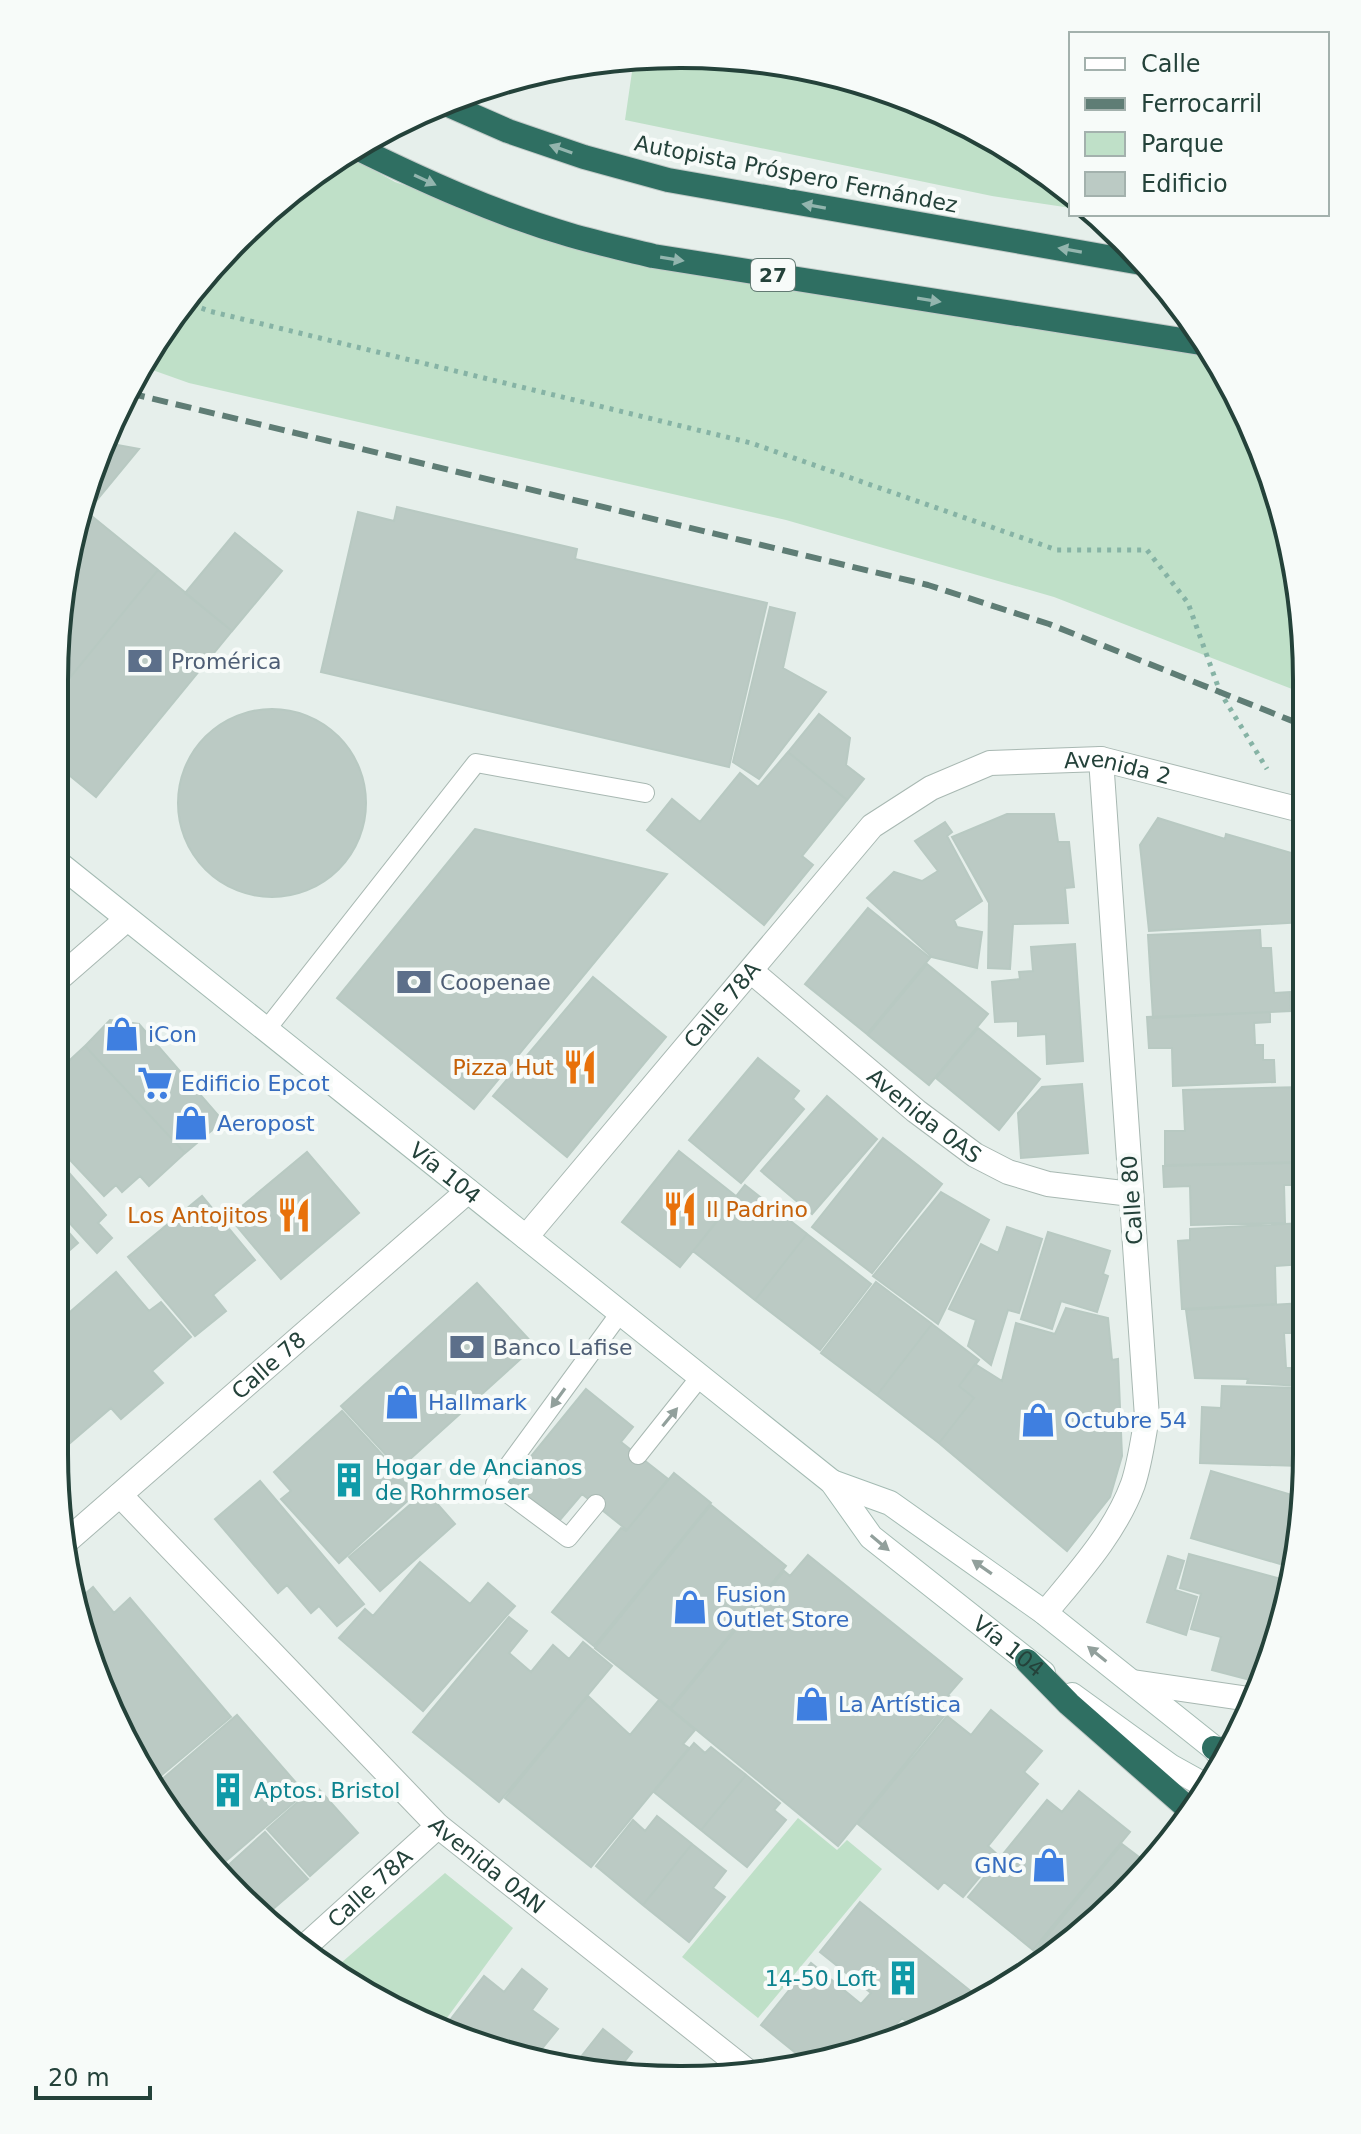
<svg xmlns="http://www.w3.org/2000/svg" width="1361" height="2134" font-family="'DejaVu Sans',sans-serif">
	<rect width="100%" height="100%" fill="#e6efeb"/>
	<path fill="#bfe0c8" d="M722 55 843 75 958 119 1062 184 1071 192V208L992 196 625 120 634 58Z
		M345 154 395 182 569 240 1216 357 1223 368 1286 518 1306 639 1305 694 1054 597 786 520 189 383 144 367 184 299 268 209Z
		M798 1818 837 1850 847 1840 882 1869 758 2018 682 1957Z
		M445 1873 513 1928 441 2026 334 1969Z"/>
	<path fill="#bbcac4" stroke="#b8c9c2" stroke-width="2" d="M101 442 139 449 87 512 83 509Z
		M397 507 577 549 575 559 767 603 729 767 321 672 358 512 394 521Z
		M83 509 158 570 59 691V599Z
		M235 533 282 571 232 631 185 593Z
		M158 570 232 631 96 797 58 766 59 691Z
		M770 607 795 613 783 668 826 692 759 779 733 762Z
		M178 803a94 94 0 1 1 188 0a94 94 0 1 1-188 0Z
		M819 714 850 738 846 765 864 779 847 800 788 752Z
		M788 752 847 800 802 856 813 865 764 925 647 830 672 799 700 822 740 773 758 787Z
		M1007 814H1054L1058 842H1069L1074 887 1065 888 1068 923 1013 924 1010 969 988 968 989 903 952 837Z
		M1158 818 1225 839 1226 834 1305 857 1304 922 1149 931 1140 845Z
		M945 822 952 832 947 836 982 901 954 920 957 927 982 932 977 968 932 957 867 898 894 872 922 881 938 871 915 841Z
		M475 829 667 874 474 1109 337 998Z
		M868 908 930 958 867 1034 805 984Z
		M1260 930 1261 948H1271L1274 993 1290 992 1291 1011 1153 1018 1148 935Z
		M1075 944 1083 1061 1047 1064 1046 1034 1018 1036V1021L995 1022 992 982 1020 979 1019 972 1033 971 1031 947Z
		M927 964 988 1014 929 1085 868 1035Z
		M593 977 666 1037 567 1157 493 1096Z
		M1270 1012V1022L1254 1023 1255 1045H1263V1060H1274L1275 1082 1173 1086 1172 1048H1149L1147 1017Z
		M110 1020 139 1024 223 1121 185 1153 85 1046Z
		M978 1028 1040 1079 999 1130 936 1078Z
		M85 1046 185 1153 149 1186 140 1176 122 1192 116 1185 104 1196 56 1145V1073Z
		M758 1058 799 1091 793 1099 804 1109 741 1183 689 1140Z
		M1082 1084 1088 1153 1021 1158 1018 1113 1042 1087Z
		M1304 1087 1303 1162 1165 1165V1131H1185L1183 1090Z
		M827 1096 877 1139 812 1214 761 1171Z
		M883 1138 942 1184 872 1273 812 1227Z
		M679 1151 737 1197 680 1267 622 1222Z
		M307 1152 359 1213 281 1279 229 1217Z
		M56 1158 106 1215 98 1223 112 1238 97 1253 56 1208Z
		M1297 1163 1298 1185H1284L1285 1223 1191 1225 1190 1186 1164 1187 1163 1166Z
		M745 1185 807 1234 755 1300 693 1251Z
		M941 1192 989 1220 938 1324 873 1276Z
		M202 1196 255 1260 213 1295 226 1311 195 1336 128 1257Z
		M55 1217 78 1243 55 1263Z
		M1303 1223V1264L1275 1266 1276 1304 1182 1309 1178 1241 1190 1240V1229Z
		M1007 1227 1042 1239 1019 1313 1008 1310 991 1365 968 1346 976 1320 949 1309 981 1244 998 1253Z
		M1048 1232 1110 1251 1103 1274 1108 1276 1097 1312 1061 1301 1052 1329 1021 1319Z
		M807 1234 871 1284 820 1350 755 1300Z
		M116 1272 149 1311 161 1302 191 1337 152 1371 163 1383 121 1419 111 1408 70 1443 54 1424 55 1325Z
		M876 1282 932 1324 877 1395 821 1353Z
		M477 1283 535 1346 399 1469 341 1406Z
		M1303 1303V1333H1284L1286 1368H1302V1386L1247 1383 1248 1379 1195 1378 1186 1310Z
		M1066 1308 1108 1318 1112 1360 1118 1359 1122 1456 1110 1497 1067 1551 939 1443 974 1398 959 1386 975 1364 1002 1381 1016 1323 1055 1334Z
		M932 1324 979 1360 959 1386 974 1398 939 1443 877 1395Z
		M1222 1386 1302 1388 1301 1466 1200 1463 1202 1407 1221 1408Z
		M586 1389 633 1427 621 1442 668 1479 627 1530 582 1494 559 1521 510 1482Z
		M342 1411 399 1473 406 1467 423 1487 339 1563 281 1499 291 1491 274 1472Z
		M1211 1471 1302 1498V1518L1287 1566 1191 1538Z
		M674 1473 711 1503 594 1646 552 1612 621 1528 626 1531Z
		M260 1481 364 1604 337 1626 319 1606 311 1613 287 1585 278 1593 215 1519Z
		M426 1491 455 1524 380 1591 349 1557Z
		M711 1505 786 1566 670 1708 595 1648Z
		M1189 1554 1285 1580 1258 1682 1212 1670 1221 1637 1191 1629 1201 1594 1180 1588Z
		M808 1555 962 1679 948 1695 953 1699 945 1708 948 1711 838 1846 671 1709 784 1571 790 1576Z
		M1168 1556 1184 1561 1175 1590 1197 1597 1186 1635 1147 1622Z
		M420 1562 470 1604 488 1583 515 1606 423 1711 339 1638 365 1609 373 1616Z
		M1287 1582H1289L1266 1669H1262Z
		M93 1587 114 1613 130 1598 231 1717 151 1784 87 1654V1641L78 1600Z
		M509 1617 527 1631 509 1653 531 1672 553 1645 569 1659 583 1642 612 1666 499 1802 413 1732Z
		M588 1696 630 1735 659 1700 695 1730 683 1744 689 1748 591 1867 505 1798Z
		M991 1710 1042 1751 1024 1772 1038 1784 988 1846 998 1855 963 1897 944 1882 938 1889 858 1824 947 1716 971 1735Z
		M237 1715 305 1793 220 1866 160 1802 153 1787Z
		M694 1743 705 1753 711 1747 746 1775 701 1830 654 1792Z
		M746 1775 780 1803 774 1810 786 1820 747 1867 701 1830Z
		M316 1786 358 1833 310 1876 267 1829Z
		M1079 1791 1130 1832 1033 1950 968 1897 1047 1800 1062 1812Z
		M657 1816 692 1844 643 1905 596 1866 633 1820 645 1831Z
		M265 1832 308 1879 266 1915 223 1870Z
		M692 1844 726 1871 713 1888 725 1897 689 1942 643 1905Z
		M1122 1844 1147 1863 1028 1975 1009 1983Z
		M860 1902 978 1997 913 2027 902 2018 892 2029 898 2034 843 2059 808 2063 761 2025 811 1963 861 2004 871 1993 820 1952Z
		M522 1969 547 1989 532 2010 558 2029 536 2056 479 2047 444 2028 484 1976 504 1992Z
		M603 2029 632 2052 618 2070 588 2065 580 2058Z"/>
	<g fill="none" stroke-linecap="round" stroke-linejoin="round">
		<g stroke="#a8b8b2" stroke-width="20">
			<path id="lane" d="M266 1030 476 763 645 793
				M638 1455 700 1377
				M596 1504 568 1538 495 1484 620 1313"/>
		</g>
		<g stroke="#a8b8b2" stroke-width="26">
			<g id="street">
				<path id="s1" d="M751 971 916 1111 975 1155 1008 1172 1048 1184 1131 1194"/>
				<path d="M57 980 127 919"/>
				<path id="s2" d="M526 1237 872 826 931 788 990 763 1101 759 1305 811"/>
				<path id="s3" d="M120 1495 438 1826 747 2071"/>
				<path id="s4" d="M68 1540 468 1191"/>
				<path d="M1045 1613C1078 1573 1115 1533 1133 1484 1140 1463 1143 1439 1147 1417L1101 759"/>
				<path d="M1133 1682 1256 1700"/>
				<path id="s5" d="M300 1951 438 1826"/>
			</g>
		</g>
		<g stroke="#a4bbb3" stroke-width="26">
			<g id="secondary">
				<path id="s6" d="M58 863 832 1482 871 1537 1043 1673"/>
				<path d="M832 1482 890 1503 1045 1613 1214 1748 1222 1757"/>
				<path d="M1072 1695 1170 1766 1206 1786"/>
			</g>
		</g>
		<g stroke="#c2cac8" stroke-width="26">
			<path id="highway" d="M444 103 508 131 584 157 668 180 1147 264
				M355 147C424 181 495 213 570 235 597 243 625 249 653 256L1207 344
				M1027 1661 1069 1704 1191 1811
				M1214 1748 1227 1750"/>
		</g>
		<path stroke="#86b3a5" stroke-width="5" stroke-dasharray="4 6" stroke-linecap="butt" d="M183 301 209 311 751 443 1057 550H1147L1188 603 1220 692 1267 769"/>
		<use href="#lane" stroke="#fff" stroke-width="18"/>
		<use href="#street" stroke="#fff" stroke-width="24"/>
		<use href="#secondary" stroke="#fff" stroke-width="24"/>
		<use href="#highway" stroke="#2f6f62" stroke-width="24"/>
		<path stroke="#5f7d75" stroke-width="6" stroke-dasharray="16 8" stroke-linecap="butt" d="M129 393 928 585 1049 624 1305 726"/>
	</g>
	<defs><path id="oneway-solid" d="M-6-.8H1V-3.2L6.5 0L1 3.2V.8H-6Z" transform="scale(2)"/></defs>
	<g fill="#93b5ae">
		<use href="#oneway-solid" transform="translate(561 149) rotate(-161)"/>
		<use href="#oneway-solid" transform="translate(425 180) rotate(25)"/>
		<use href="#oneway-solid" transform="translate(814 206) rotate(-170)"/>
		<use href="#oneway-solid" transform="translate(1070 250) rotate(-170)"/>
		<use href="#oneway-solid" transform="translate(672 259) rotate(9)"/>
		<use href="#oneway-solid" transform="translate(929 300) rotate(9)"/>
	</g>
	<g fill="#92a09c">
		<use href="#oneway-solid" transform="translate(558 1398) rotate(126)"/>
		<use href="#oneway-solid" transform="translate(670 1417) rotate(-51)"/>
		<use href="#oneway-solid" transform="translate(880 1543) rotate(40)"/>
		<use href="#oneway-solid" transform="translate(982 1567) rotate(-145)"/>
		<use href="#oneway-solid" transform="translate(1097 1654) rotate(-141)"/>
	</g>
	<defs>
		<g id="bank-bare" transform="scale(2.76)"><path d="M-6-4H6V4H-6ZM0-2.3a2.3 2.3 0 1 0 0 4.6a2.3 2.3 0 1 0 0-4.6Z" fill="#5c6f8a" stroke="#f7fbf9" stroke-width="2.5" paint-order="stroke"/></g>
		<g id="shop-bare" transform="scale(2.76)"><path d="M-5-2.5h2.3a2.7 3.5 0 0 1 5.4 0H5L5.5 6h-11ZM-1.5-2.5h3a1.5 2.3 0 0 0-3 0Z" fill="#3f7fe0" stroke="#f7fbf9" stroke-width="2.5" paint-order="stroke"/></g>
		<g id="restaurant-bare" transform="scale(2.76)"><path d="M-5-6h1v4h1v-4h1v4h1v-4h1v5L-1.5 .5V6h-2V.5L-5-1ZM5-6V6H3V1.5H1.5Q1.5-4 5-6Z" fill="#e8710a" stroke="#f7fbf9" stroke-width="2.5" paint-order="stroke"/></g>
		<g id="supermarket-bare" transform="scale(2.76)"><path d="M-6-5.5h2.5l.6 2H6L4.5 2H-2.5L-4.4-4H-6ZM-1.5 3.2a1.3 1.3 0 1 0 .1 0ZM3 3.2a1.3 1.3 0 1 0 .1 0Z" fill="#3f7fe0" stroke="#f7fbf9" stroke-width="2.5" paint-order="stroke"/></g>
		<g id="building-bare" transform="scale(2.76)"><path d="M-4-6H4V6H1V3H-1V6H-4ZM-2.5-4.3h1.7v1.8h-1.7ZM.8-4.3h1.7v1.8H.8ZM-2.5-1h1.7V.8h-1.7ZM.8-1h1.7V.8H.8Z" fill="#0f9aa8" stroke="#f7fbf9" stroke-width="2.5" paint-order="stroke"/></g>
	</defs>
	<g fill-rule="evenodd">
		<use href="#bank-bare" x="145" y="661"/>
		<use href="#bank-bare" x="414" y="982"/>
		<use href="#shop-bare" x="122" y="1034"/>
		<use href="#restaurant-bare" x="580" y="1067"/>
		<use href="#supermarket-bare" x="155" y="1083"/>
		<use href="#shop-bare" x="191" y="1123"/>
		<use href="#restaurant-bare" x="680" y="1209"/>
		<use href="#restaurant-bare" x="294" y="1215"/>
		<use href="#bank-bare" x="467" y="1347"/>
		<use href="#shop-bare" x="402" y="1402"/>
		<use href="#shop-bare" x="1038" y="1420"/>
		<use href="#building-bare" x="349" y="1480"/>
		<use href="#shop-bare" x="690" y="1607"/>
		<use href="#shop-bare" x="812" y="1704"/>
		<use href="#building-bare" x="228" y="1790"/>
		<use href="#shop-bare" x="1049" y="1865"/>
		<use href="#building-bare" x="903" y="1978"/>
	</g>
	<g text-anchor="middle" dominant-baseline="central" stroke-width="8" stroke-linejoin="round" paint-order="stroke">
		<rect fill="#f7fbf9" stroke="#637a73" stroke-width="2" x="751" y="259" width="44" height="32" rx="6"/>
		<g font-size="20" font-weight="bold" fill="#24423a">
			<text x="773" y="275">27</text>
		</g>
		<g font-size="22" fill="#24423a" stroke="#f7fbf9">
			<text transform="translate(796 174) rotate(11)">Autopista Próspero Fernández</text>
			<text stroke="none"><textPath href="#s2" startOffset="800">Avenida 2</textPath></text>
			<text stroke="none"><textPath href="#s2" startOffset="304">Calle 78A</textPath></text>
			<text stroke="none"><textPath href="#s1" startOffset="226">Avenida 0AS</textPath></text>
			<text stroke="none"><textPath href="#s6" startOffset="496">Vía 104</textPath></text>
			<text transform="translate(1132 1200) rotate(-94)">Calle 80</text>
			<text stroke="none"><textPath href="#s4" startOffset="266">Calle 78</textPath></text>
			<text stroke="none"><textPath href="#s6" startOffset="1234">Vía 104</textPath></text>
			<text stroke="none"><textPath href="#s3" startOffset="522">Avenida 0AN</textPath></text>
			<text stroke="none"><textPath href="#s5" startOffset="94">Calle 78A</textPath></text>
		</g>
		<g font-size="22" fill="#4e5e75" stroke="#f7fbf9" text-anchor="start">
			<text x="171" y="661">Promérica</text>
			<text x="440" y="982">Coopenae</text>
			<text x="493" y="1347">Banco Lafise</text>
		</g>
		<g font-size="22" fill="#366cbe" stroke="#f7fbf9" text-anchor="start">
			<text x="148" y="1034">iCon</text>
			<text x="181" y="1083">Edificio Epcot</text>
			<text x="217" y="1123">Aeropost</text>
			<text x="428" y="1402">Hallmark</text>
			<text x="1064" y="1420">Octubre 54</text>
			<text x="716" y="1594">Fusion<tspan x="716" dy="25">Outlet Store</tspan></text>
			<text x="838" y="1704">La Artística</text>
			<text x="1023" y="1865" text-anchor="end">GNC</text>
		</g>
		<g font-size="22" fill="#c56008" stroke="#f7fbf9" text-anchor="end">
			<text x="554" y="1067">Pizza Hut</text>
			<text x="706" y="1209" text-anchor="start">Il Padrino</text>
			<text x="268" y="1215">Los Antojitos</text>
		</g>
		<g font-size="22" fill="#0d838f" stroke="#f7fbf9" text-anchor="start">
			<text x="375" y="1467">Hogar de Ancianos<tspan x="375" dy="25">de Rohrmoser</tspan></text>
			<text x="254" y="1790">Aptos. Bristol</text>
			<text x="877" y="1978" text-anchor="end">14-50 Loft</text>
		</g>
	</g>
	<path d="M0 0H1361V2134H0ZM680 68H681A612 612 0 0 1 1293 680V1454A612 612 0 0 1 681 2066H680A612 612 0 0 1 68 1454V680A612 612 0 0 1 680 68Z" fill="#f7fbf9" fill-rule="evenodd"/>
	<path fill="none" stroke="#24423a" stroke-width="4" d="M680 68H681A612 612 0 0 1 1293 680V1454A612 612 0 0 1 681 2066H680A612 612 0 0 1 68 1454V680A612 612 0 0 1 680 68Z"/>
	<rect x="1069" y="32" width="260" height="184" fill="#f7fbf9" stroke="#a3b1ad" stroke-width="2"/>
	<rect x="1085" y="58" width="40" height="12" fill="#ffffff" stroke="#a3b1ad" stroke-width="2"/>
	<text x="1141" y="72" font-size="24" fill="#24423a">Calle</text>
	<rect x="1085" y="98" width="40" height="12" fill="#5f7d75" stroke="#a3b1ad" stroke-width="2"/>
	<text x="1141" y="112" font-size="24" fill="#24423a">Ferrocarril</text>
	<rect x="1085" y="132" width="40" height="24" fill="#bfe0c8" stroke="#a3b1ad" stroke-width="2"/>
	<text x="1141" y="152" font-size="24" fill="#24423a">Parque</text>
	<rect x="1085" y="172" width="40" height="24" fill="#bbcac4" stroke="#a3b1ad" stroke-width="2"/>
	<text x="1141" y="192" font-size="24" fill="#24423a">Edificio</text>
	<path d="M36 2086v12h114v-12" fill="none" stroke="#24423a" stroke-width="4"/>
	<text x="48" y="2086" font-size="24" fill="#24423a" stroke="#f7fbf9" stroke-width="6" paint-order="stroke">20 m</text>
</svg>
